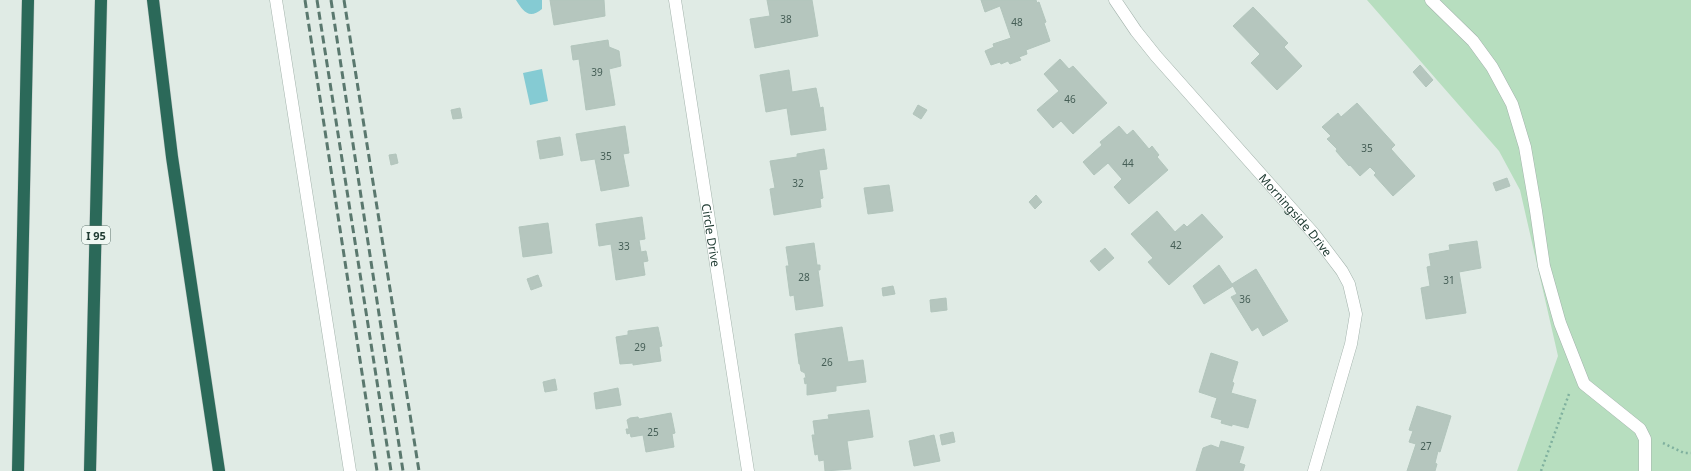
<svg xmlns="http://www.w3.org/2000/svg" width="1691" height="471" font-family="'Noto Sans',sans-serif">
	<rect width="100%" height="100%" fill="#e0ebe5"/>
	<path fill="#b7debf" d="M1367 0H1691V471H1517L1558 356 1520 190 1499 151Z"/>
	<path fill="#85cbd3" d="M516 0H542V9C529 20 523 11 516 0Z
		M542 69 548 101 530 105 523 73Z"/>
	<path fill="#b5c6be" stroke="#b2c5bc" d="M550 0H604L605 16 554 25Z
		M767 0H812L818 36 755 48 750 19 770 16Z
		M981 0H1036L1037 3 1039 2 1046 22 1044 23 1050 41 1026 50 1027 54 1019 57 1021 60 1010 64 1008 61 1001 64 1000 62 991 65 985 51 994 47 993 44 1011 38 1000 6 985 12Z
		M1253 7 1288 43 1284 47 1302 66 1277 90 1251 63 1260 54 1233 26Z
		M608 40 609 47 619 51 621 66 609 69 615 105 586 110 579 59 573 60 571 46Z
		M1060 59 1069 69 1073 66 1107 103 1073 134 1061 121 1053 128 1037 110 1059 91 1044 74Z
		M1420 65 1433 80 1426 87 1413 72Z
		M789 70 792 92 816 88 820 108 823 107 826 130 791 135 787 108 766 112 760 75Z
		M1357 103 1395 145 1391 149 1415 176 1393 196 1374 175 1376 173 1370 167 1360 176 1350 165 1349 166 1336 151 1337 149 1327 139 1331 136 1322 127 1338 113 1341 117Z
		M918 105 927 110 921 119 913 114Z
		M460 108 462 118 453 119 451 110Z
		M625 126 629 153 623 154 629 186 601 191 595 159 581 161 576 134Z
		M1119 126 1127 135 1133 130 1149 149 1152 146 1159 155 1157 157 1168 170 1129 204 1114 187 1122 179 1108 163 1094 175 1083 162 1102 145 1100 142Z
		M560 137 563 155 540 159 537 141Z
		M824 149 827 169 819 170 823 198 820 199 821 207 774 215 770 189 775 188 770 161 797 157V154Z
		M396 154 398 163 391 165 389 155Z
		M1507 178 1510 186 1496 191 1493 183Z
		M889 185 893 211 868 214 864 188Z
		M1036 195 1042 202 1035 209 1029 202Z
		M1157 211 1175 232 1184 224 1187 227 1202 214 1223 237 1169 285 1148 262 1153 258 1131 234Z
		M642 217 645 239 639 240 641 252 646 251 648 261 643 262 645 275 616 280 611 244 599 246 596 224Z
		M548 223 552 253 523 257 519 227Z
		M1477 241 1481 268 1459 272 1466 313 1426 319 1421 288 1430 286 1427 267 1431 266 1429 254 1450 250 1449 245Z
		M814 243 817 265H820V270H818L823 306 796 310 794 295 790 296 786 266H789L786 247Z
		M1105 248 1114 258 1099 271 1090 261Z
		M1219 265 1232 284 1256 269 1288 321 1263 336 1258 327 1252 331 1231 297 1237 294 1233 286 1204 304 1193 286Z
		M538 275 542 286 531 290 527 279Z
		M893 286 895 294 883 296 882 288Z
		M946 298 947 310 931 312 930 300Z
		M658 327 662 346 659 347 661 361 633 365V363L620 364 616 337 628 335V331Z
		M842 327 848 362 863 360 866 382 836 386V391L807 395V383L805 384 804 378H806L805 373 801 371 800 364H799L795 334Z
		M1211 353 1238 362 1232 382 1234 383 1231 393 1256 400 1248 428 1232 424V426L1221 423 1222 420 1211 417 1217 398 1199 392Z
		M555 379 557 390 545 392 543 382Z
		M618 388 621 405 596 409 594 393Z
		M1417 406 1451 416 1440 452 1438 451 1435 463 1437 464 1435 471H1407L1416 444 1409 442 1413 431 1409 430Z
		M869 410 873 437 847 441 851 469 825 471 824 460 819 461 818 454 815 455 812 435H815L813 421 829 419 828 415Z
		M671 413 675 433 672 434 674 447 646 452 643 435 631 437 630 433 627 434 626 429H629L627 420 630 418 638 417 639 419Z
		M953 432 955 442 942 445 940 435Z
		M934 435 940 461 914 466 909 441Z
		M1221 441 1244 447 1239 463 1245 465 1243 471H1196L1203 448 1211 445 1219 448Z"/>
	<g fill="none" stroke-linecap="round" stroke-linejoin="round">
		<g stroke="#a3b3ac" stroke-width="13">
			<path id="lane" d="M276 0 350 471
				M1431 0 1473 41 1492 67 1512 104 1525 147 1536 211 1544 266 1560 323 1584 384 1640 429 1645 439V470"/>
		</g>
		<g stroke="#a3b3ac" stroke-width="13">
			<g id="street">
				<path id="s1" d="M675 0 748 471"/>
				<path id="s2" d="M1115 0 1136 31 1156 56 1314 234 1342 271 1349 284 1356 314 1351 344 1314 471"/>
			</g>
		</g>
		<g stroke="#c1c8c6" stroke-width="13">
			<path id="highway" d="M153 0 172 157 219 471
				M18 471 28 0
				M90 471 101 0"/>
		</g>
		<path stroke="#7fb09e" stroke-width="2.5" stroke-dasharray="2 3" stroke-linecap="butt" d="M1663 443 1684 453H1691
			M1541 471 1569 394"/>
		<use href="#lane" stroke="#fff" stroke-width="12"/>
		<use href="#street" stroke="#fff" stroke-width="12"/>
		<use href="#highway" stroke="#2b6959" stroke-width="12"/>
		<path stroke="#5a786e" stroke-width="3" stroke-dasharray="8 4" stroke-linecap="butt" d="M305 0 377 471
			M317 0 391 471
			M331 0 403 471
			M344 0 419 471"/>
	</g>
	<g text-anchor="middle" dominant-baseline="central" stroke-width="4" stroke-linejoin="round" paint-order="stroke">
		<g font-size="10" fill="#455e56">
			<text x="786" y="19">38</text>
			<text x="1017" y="22">48</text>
			<text x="597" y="72">39</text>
			<text x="1070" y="99">46</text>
			<text x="1367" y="148">35</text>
			<text x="606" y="156">35</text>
			<text x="1128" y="163">44</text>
			<text x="798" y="183">32</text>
			<text x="1176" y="245">42</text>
			<text x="624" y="246">33</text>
			<text x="804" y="277">28</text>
			<text x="1449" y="280">31</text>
			<text x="1245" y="299">36</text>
			<text x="640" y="347">29</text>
			<text x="827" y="362">26</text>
			<text x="653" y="432">25</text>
			<text x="1426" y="446">27</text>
		</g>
		<rect fill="#f0f8f3" stroke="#5e746d" stroke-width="1" x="82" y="226" width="28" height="18" rx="3"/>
		<g font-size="11" font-weight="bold" fill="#203c33">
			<text x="96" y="235">I 95</text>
		</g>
		<g font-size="12" fill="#203c33" stroke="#f0f8f3">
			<text stroke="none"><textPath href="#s2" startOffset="281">Morningside Drive</textPath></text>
			<text stroke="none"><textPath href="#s1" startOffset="238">Circle Drive</textPath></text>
		</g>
	</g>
</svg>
